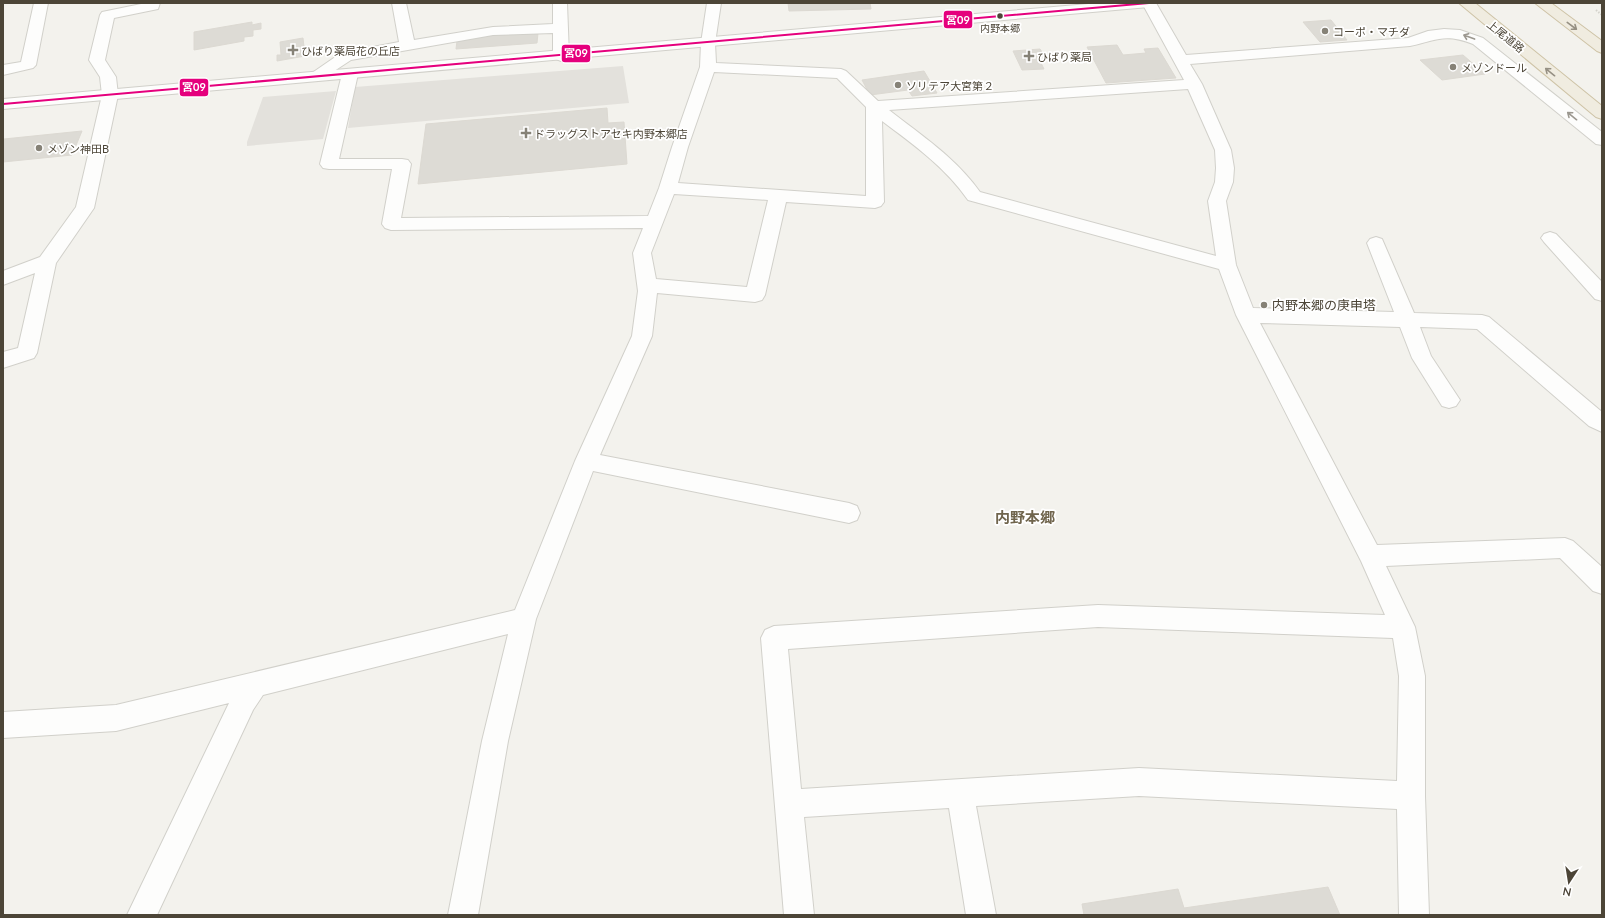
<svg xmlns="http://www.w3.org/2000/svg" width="1605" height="918" font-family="Lato,'Noto Sans JP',sans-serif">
	<rect width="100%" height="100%" fill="#f3f2ed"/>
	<path fill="#e3e1dc" d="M623 66 629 103 348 128 355 87Z
		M336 91 323 139 247 146V142L263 97Z"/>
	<path fill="#dddbd5" stroke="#dcd9d2" d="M788 3H870L871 9 789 11Z
		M1331 20 1347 40 1320 42 1303 22Z
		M252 22V25L261 23V29L253 30V36L244 37V41L194 50V32Z
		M538 33 537 43 456 49 457 41 491 34Z
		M303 38 305 56 277 61V55H281L280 42Z
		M1117 45 1123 55 1146 53 1144 49 1158 48 1176 78 1106 83 1087 47Z
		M1040 49 1044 55H1037L1044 69 1022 70 1013 51Z
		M1463 55 1485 74 1442 80 1420 60Z
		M924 71 937 93 912 96 908 90 870 95 862 80Z
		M607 108 608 123 624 122 627 164 418 184 426 124Z
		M82 131 72 155 3 162 4 139Z
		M1328 887 1340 915H1084L1082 904 1178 889 1184 908Z"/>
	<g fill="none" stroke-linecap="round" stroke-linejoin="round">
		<g stroke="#d1d0ca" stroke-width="2">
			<path id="minor" d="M34 3H48L36 65 33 68 3 75V65L21 62Z
				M146 3H160L158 9 114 18 105 60 116 77 118 95 94 208 56 263 37 353 34 358 3 368V352L18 348 35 273 3 285V271L40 257 76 207 102 95 100 77 89 60 100 15 102 12Z
				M392 3H406L414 40 493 27 553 24V3H567L569 56 566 59 561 61 556 59 553 56V33L493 35 351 60 322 79 317 81 312 79 309 76 312 73 341 53 399 42Z
				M707 3H721L715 43 716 63 841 69 846 71 878 101 1184 80 1142 3H1156L1186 55 1408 38 1428 31 1444 29 1460 30 1483 38 1602 132V145L1596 144 1473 44C1445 33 1437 40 1410 46L1190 64 1202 84 1231 150 1234 168 1233 182 1226 201 1236 265 1253 308 1394 312 1367 243 1370 239 1376 237 1382 239 1414 313 1482 315 1489 317 1602 412V432L1589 426 1477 329 1420 327 1431 356 1460 400 1456 406 1449 408 1442 406 1412 358 1400 327 1260 323 1377 545 1565 538 1573 541 1602 567V594L1593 591 1560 558 1386 566 1415 627 1425 676V796L1429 915H1399L1397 809 1139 796 976 806 996 915H966L949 808 804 817 814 915H784L761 638 765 630 774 626 1098 605 1385 615 1361 561 1236 315 1219 269 968 200C945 167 914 145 882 121L884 202 881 206 875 208 786 202 765 295 762 300 755 302 657 293 652 336 600 455 849 503 857 506 860 513 857 520 849 523 593 471 536 619 508 741 478 915H448L482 741 508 634 263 695 253 710 157 915H127L229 703 116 731 3 738V712L116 705 515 610 575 461 632 336 638 291 633 253 643 228 391 230 385 228 382 224 392 169H329L323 168 320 164 342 74 345 71 350 69 355 71 358 74 339 159H402L408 160 411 164 401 218 648 216 659 188 672 147 700 67 701 43ZM714 72 837 78 866 107V196L678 183 688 147ZM1188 89 1215 150 1216 168 1215 182 1208 201 1216 256 980 192C955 157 922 136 889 110ZM674 194 768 200 747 287 656 279 651 253ZM1098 627 1393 638 1399 676 1397 781 1139 768 801 789 788 649Z
				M1550 232 1556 234 1602 282V301L1595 299 1544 242 1541 238 1544 234Z"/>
		</g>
		<g stroke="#d1d0ca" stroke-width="2">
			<path id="tertiary" d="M1100 3H1156L1154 6 1149 7 3 109V99Z"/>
		</g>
		<g stroke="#cec3a6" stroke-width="2">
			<path id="trunk" d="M1459 3H1475L1602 106V119L1596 117Z
				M1535 3H1551L1602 41V53L1597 51Z"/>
		</g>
		<path stroke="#d3d2cb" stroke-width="2" stroke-dasharray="1.5 1.5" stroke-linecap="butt" d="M1596 10 1602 15"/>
		<use href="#minor" fill="#fdfdfc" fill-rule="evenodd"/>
		<use href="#tertiary" fill="#fdfdfc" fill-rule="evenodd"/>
		<use href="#trunk" fill="#f0ece0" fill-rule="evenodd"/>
		<g stroke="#fff" stroke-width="4">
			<path id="bus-1" d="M3 104 1149 3"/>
		</g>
		<use href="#bus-1" stroke="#e5007d" stroke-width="2"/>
	</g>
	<defs><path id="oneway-shaft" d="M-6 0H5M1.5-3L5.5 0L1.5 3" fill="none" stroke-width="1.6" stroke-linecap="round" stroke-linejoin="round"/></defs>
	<g stroke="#969083">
		<use href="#oneway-shaft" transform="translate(1572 26) rotate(37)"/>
		<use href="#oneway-shaft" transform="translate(1550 72) rotate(-141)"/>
	</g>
	<g stroke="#9c9890">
		<use href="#oneway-shaft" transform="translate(1469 37) rotate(-160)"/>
		<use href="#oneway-shaft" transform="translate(1572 116) rotate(-141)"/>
	</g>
	<circle fill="#4c4537" stroke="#fff" stroke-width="1.5" cx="1000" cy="16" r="3.5"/>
	<g fill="#868277" stroke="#fff" stroke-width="1.5">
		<circle cx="1325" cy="31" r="4"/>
		<path d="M291 44h4v4h4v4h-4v4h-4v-4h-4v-4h4z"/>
		<path d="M1027 50h4v4h4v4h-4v4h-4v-4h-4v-4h4z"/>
		<circle cx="1453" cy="67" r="4"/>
		<circle cx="898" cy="85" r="4"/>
		<path d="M524 127h4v4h4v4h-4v4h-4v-4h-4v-4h4z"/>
		<circle cx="39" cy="148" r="4"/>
		<circle cx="1264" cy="305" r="4"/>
	</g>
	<g text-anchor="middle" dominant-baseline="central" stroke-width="3.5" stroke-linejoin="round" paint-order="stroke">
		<g font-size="10" fill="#4c4537" stroke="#fff">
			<text x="1000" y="28">内野本郷</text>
		</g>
		<g font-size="11" fill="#4c4537" stroke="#fff" text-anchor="start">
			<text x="1333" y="31">コーポ・マチダ</text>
			<text x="301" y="50">ひばり薬局花の丘店</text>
			<text x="1037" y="56">ひばり薬局</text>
			<text x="1461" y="67">メゾンドール</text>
			<text x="906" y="85">ソリテア大宮第２</text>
			<text x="534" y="133">ドラッグストアセキ内野本郷店</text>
			<text x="47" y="148">メゾン神田B</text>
		</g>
		<g font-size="11" fill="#4c4537" stroke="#fff">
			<text transform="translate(1506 36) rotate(39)">上尾道路</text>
		</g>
		<g font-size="13" fill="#4c4537" stroke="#fff" text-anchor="start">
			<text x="1272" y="305">内野本郷の庚申塔</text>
		</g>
		<g font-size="15" font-weight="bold" fill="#70654d" stroke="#fff">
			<text x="1025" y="517">内野本郷</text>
		</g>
	</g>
	<g stroke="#fff" stroke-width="1.5">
		<rect x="943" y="10" width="30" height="19" rx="4" fill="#e5007d"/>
		<rect x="561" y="44" width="30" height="19" rx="4" fill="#e5007d"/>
		<rect x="179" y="78" width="30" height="19" rx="4" fill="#e5007d"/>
	</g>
	<g font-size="11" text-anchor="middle" font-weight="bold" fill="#fff">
		<text x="958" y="24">宮09</text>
		<text x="576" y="57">宮09</text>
		<text x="194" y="91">宮09</text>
	</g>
	<rect width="1605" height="918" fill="none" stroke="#4c4537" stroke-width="8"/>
	<g transform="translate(1569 882) rotate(192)" stroke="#ffffff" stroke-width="3" paint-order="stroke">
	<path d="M0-3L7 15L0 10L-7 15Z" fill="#4c4537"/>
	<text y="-6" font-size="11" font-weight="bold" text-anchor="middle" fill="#4c4537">N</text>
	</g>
</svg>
